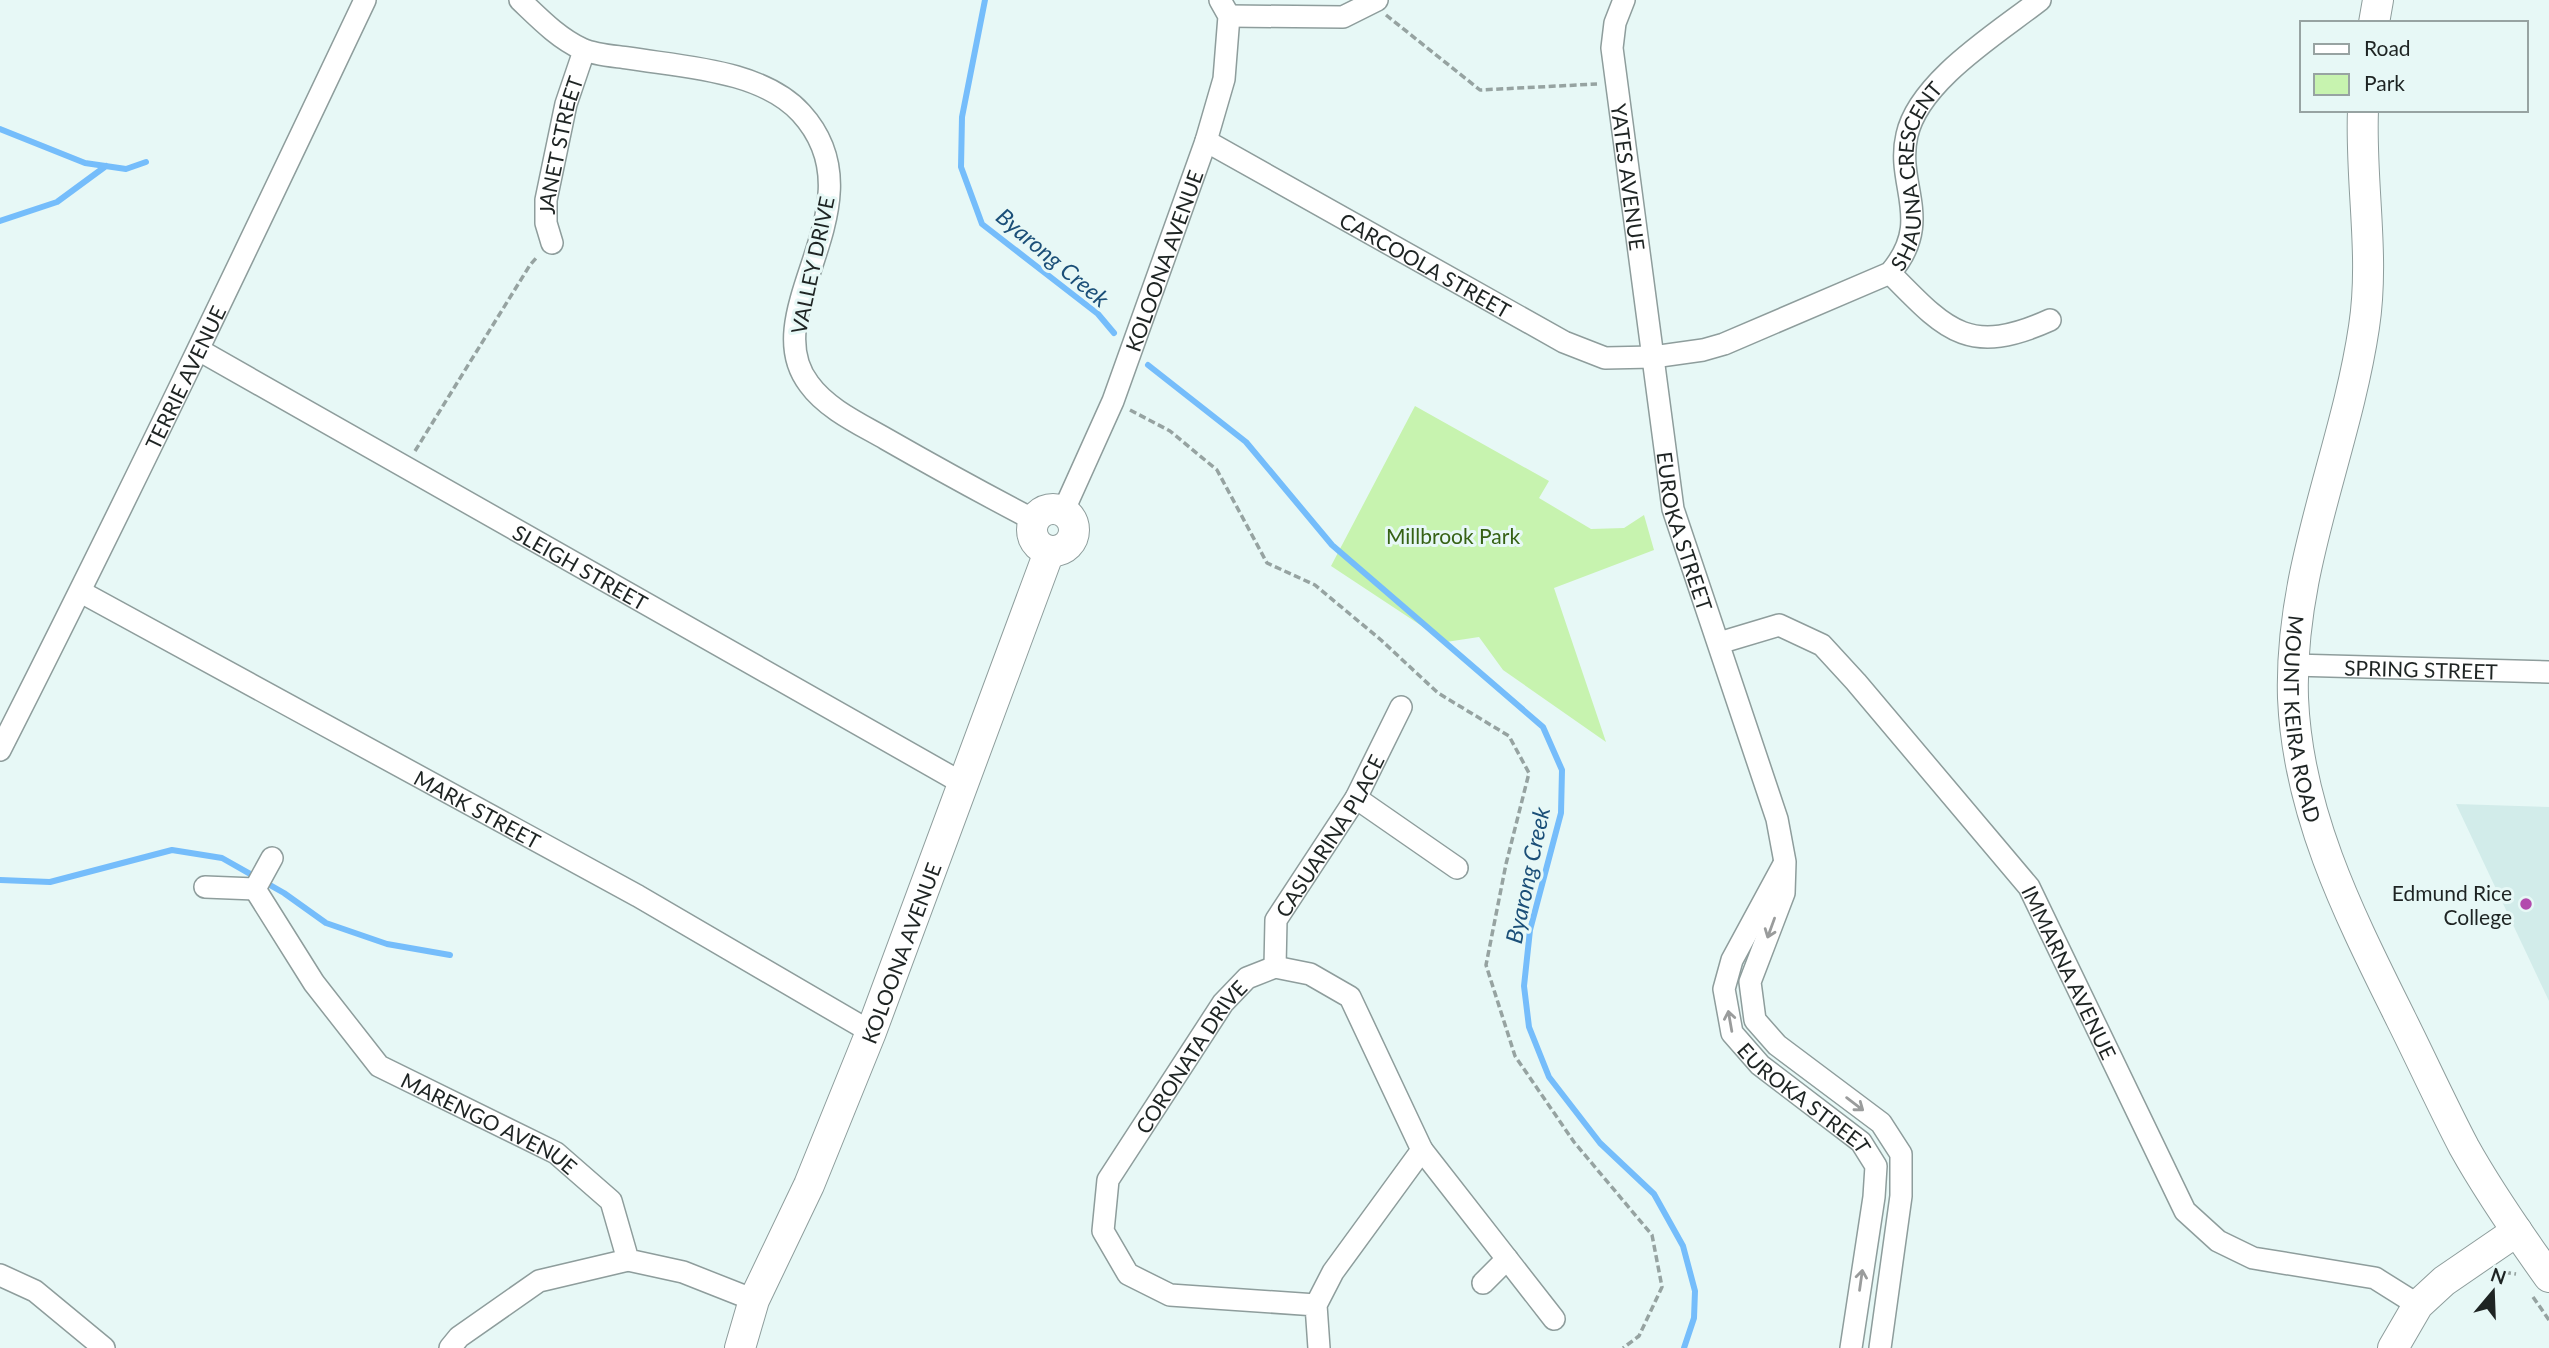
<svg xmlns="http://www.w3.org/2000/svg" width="2549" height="1348" font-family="Lato,sans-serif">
	<rect width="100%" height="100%" fill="#e7f8f6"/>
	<path fill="#d2ecea" d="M2456 804 2549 807V1001Z"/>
	<path fill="#c7f3af" d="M1415 406 1549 481 1539 498 1591 529 1624 528 1644 515 1654 550 1554 588 1606 742 1503 670 1479 637 1446 642 1331 566Z"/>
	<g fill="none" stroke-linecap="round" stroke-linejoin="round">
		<path stroke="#75bdfb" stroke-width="6" d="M985 0 962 117 961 167 982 224 1098 314 1114 333
			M0 129 85 163 126 169 146 162
			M0 221 57 202 106 166
			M1148 365 1246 442 1332 545 1543 727 1562 770 1561 813 1530 930 1524 986 1529 1027 1549 1077 1600 1143 1654 1194 1683 1246 1695 1291 1694 1318 1684 1348
			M0 880 50 882 172 850 222 858 284 893 326 923 387 944 450 955"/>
		<g stroke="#8e9d9c" stroke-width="24">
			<g id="street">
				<path d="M520 0C539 18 558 38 582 49 595 55 614 56 628 58 683 67 762 70 801 113 884 204 753 311 809 384 827 409 860 424 886 439 935 467 984 494 1034 520"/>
				<path id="s1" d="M1624 0 1615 23 1612 48 1673 509 1777 819 1785 862 1784 893 1750 982 1755 1020 1777 1045 1881 1123 1901 1154V1196L1880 1348"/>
				<path d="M1229 16 1343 17 1377 0"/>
				<path id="s2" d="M1206 141 1564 342 1605 358 1653 357 1703 350 1724 344 1890 273C1935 221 1895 185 1907 135 1919 81 1998 33 2040 0"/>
				<path id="s3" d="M552 243 546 223V200L566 104 584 51"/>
				<path d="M1890 273C1946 330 1968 357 2050 320"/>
				<path id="s4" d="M199 350 962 783"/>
				<path id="s5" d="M1063 512 1113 401 1206 141 1224 79 1229 16 1220 0"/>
				<path id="s6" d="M81 592 638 896 871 1032"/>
				<path id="s7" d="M1719 643 1779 625 1822 645 1856 682 2029 887 2185 1211 2218 1241 2253 1258 2375 1278 2418 1305"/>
				<path id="s8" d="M2293 665 2549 672"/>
				<path id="s9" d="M0 750C126 502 246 251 365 0"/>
				<path d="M1356 798 1457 868"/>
				<path id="s10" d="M272 858 255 889 314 983 379 1066 556 1153 611 1201 628 1260 683 1272 754 1300"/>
				<path id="s11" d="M1784 864 1732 960 1724 989 1732 1033 1760 1065 1861 1142 1876 1166 1874 1197 1851 1348"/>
				<path d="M205 887 255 889"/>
				<path id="s12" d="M1275 967 1276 920 1356 798 1401 707"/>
				<path d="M1422 1150 1554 1319"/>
				<path d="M0 1275 35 1291 104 1348"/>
				<path d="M1483 1283 1507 1259"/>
				<path id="s13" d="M1316 1305 1170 1295 1128 1274 1103 1231 1108 1180 1223 1003 1247 978 1275 967 1310 974 1350 997 1422 1150 1333 1272 1316 1305 1319 1348"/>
				<path d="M450 1348 459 1337 539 1281 628 1260"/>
			</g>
		</g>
		<g stroke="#8e9d9c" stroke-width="32">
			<g id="secondary">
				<path d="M2374 23 2378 0"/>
				<path id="s14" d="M2363 110C2360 182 2375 255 2364 327 2345 454 2289 567 2293 698 2298 815 2350 916 2401 1019 2422 1061 2442 1105 2464 1147 2489 1192 2519 1235 2549 1277"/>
				<circle cx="1053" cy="530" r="21"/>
				<path id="s15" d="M740 1348 754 1300 809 1185 871 1032 1049 552"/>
				<path d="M2393 1348 2418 1305 2444 1281 2517 1231"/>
			</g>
		</g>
		<path stroke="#96a3a1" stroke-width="3.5" stroke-dasharray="7 3.5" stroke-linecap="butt" d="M1386 15 1480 90 1597 84
			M1130 410 1170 431 1217 470 1267 563 1315 585 1381 640 1438 693 1509 736 1529 773 1506 864 1486 965 1515 1056 1574 1142 1652 1235 1662 1287 1639 1336 1623 1348
			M415 451 530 265 538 256
			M2504 1272 2516 1274
			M2533 1297 2549 1320"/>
		<use href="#street" stroke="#fff" stroke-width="21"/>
		<use href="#secondary" stroke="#fff" stroke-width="30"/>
	</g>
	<defs><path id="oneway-shaft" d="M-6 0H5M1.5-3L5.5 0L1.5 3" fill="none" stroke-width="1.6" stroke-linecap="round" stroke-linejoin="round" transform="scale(1.75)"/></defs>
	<g stroke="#9a9c9c">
		<use href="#oneway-shaft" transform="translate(1771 928) rotate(110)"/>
		<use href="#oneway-shaft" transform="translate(1730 1021) rotate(-100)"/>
		<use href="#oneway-shaft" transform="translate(1855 1104) rotate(37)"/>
		<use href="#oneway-shaft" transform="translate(1861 1280) rotate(-82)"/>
	</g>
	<circle fill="#b24aad" stroke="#e7f8f6" stroke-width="2.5" cx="2526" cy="904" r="7"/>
	<g text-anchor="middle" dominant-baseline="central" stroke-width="6" stroke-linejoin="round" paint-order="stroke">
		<g font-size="21" fill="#1e2423" stroke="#e7f8f6">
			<text stroke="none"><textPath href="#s3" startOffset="100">JANET STREET</textPath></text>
			<text stroke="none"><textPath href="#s2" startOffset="861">SHAUNA CRESCENT</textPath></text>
			<text stroke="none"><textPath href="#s1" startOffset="180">YATES AVENUE</textPath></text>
			<text stroke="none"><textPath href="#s5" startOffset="271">KOLOONA AVENUE</textPath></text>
			<text stroke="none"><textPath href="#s2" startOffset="252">CARCOOLA STREET</textPath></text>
			<text transform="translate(812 265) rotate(-78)">VALLEY DRIVE</text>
			<text stroke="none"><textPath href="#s9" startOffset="416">TERRIE AVENUE</textPath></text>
			<text stroke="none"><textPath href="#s1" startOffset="539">EUROKA STREET</textPath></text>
			<text stroke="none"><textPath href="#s4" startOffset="439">SLEIGH STREET</textPath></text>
			<text stroke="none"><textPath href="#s8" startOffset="128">SPRING STREET</textPath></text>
			<text stroke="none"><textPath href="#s14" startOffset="618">MOUNT KEIRA ROAD</textPath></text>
			<text stroke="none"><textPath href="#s6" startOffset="452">MARK STREET</textPath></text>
			<text stroke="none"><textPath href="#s12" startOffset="147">CASUARINA PLACE</textPath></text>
			<text stroke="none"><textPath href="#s15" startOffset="427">KOLOONA AVENUE</textPath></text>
			<text stroke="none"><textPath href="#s7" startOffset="523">IMMARNA AVENUE</textPath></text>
			<text stroke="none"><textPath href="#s13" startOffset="443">CORONATA DRIVE</textPath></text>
			<text stroke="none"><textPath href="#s11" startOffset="282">EUROKA STREET</textPath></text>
			<text stroke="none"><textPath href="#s10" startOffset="376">MARENGO AVENUE</textPath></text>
		</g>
		<g font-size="21" fill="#366215" stroke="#e7f8f6">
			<text x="1453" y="535">Millbrook Park</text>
		</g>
		<g font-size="21" fill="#1e2423" stroke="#e7f8f6" text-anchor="end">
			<text x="2512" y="892">Edmund Rice<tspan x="2512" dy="24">College</tspan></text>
		</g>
		<g font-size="23" font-style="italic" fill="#1b4f78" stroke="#e7f8f6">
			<text transform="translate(1053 257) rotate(40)">Byarong Creek</text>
			<text transform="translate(1527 875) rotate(-78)">Byarong Creek</text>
		</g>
	</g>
	<rect x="2300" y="21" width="228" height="91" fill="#e7f8f6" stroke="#97a3a2" stroke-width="2"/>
	<rect x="2314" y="44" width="35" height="10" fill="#ffffff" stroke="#97a3a2" stroke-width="2"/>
	<text x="2364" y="56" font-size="21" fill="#1e2423">Road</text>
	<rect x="2314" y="74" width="35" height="21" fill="#c7f3af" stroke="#97a3a2" stroke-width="2"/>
	<text x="2364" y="91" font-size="21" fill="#1e2423">Park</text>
	<g transform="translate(2493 1292) rotate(19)" stroke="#e7f8f6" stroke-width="5" paint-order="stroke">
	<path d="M0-5L12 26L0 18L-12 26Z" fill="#1e2423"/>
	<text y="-10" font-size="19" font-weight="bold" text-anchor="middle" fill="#1e2423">N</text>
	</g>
</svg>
